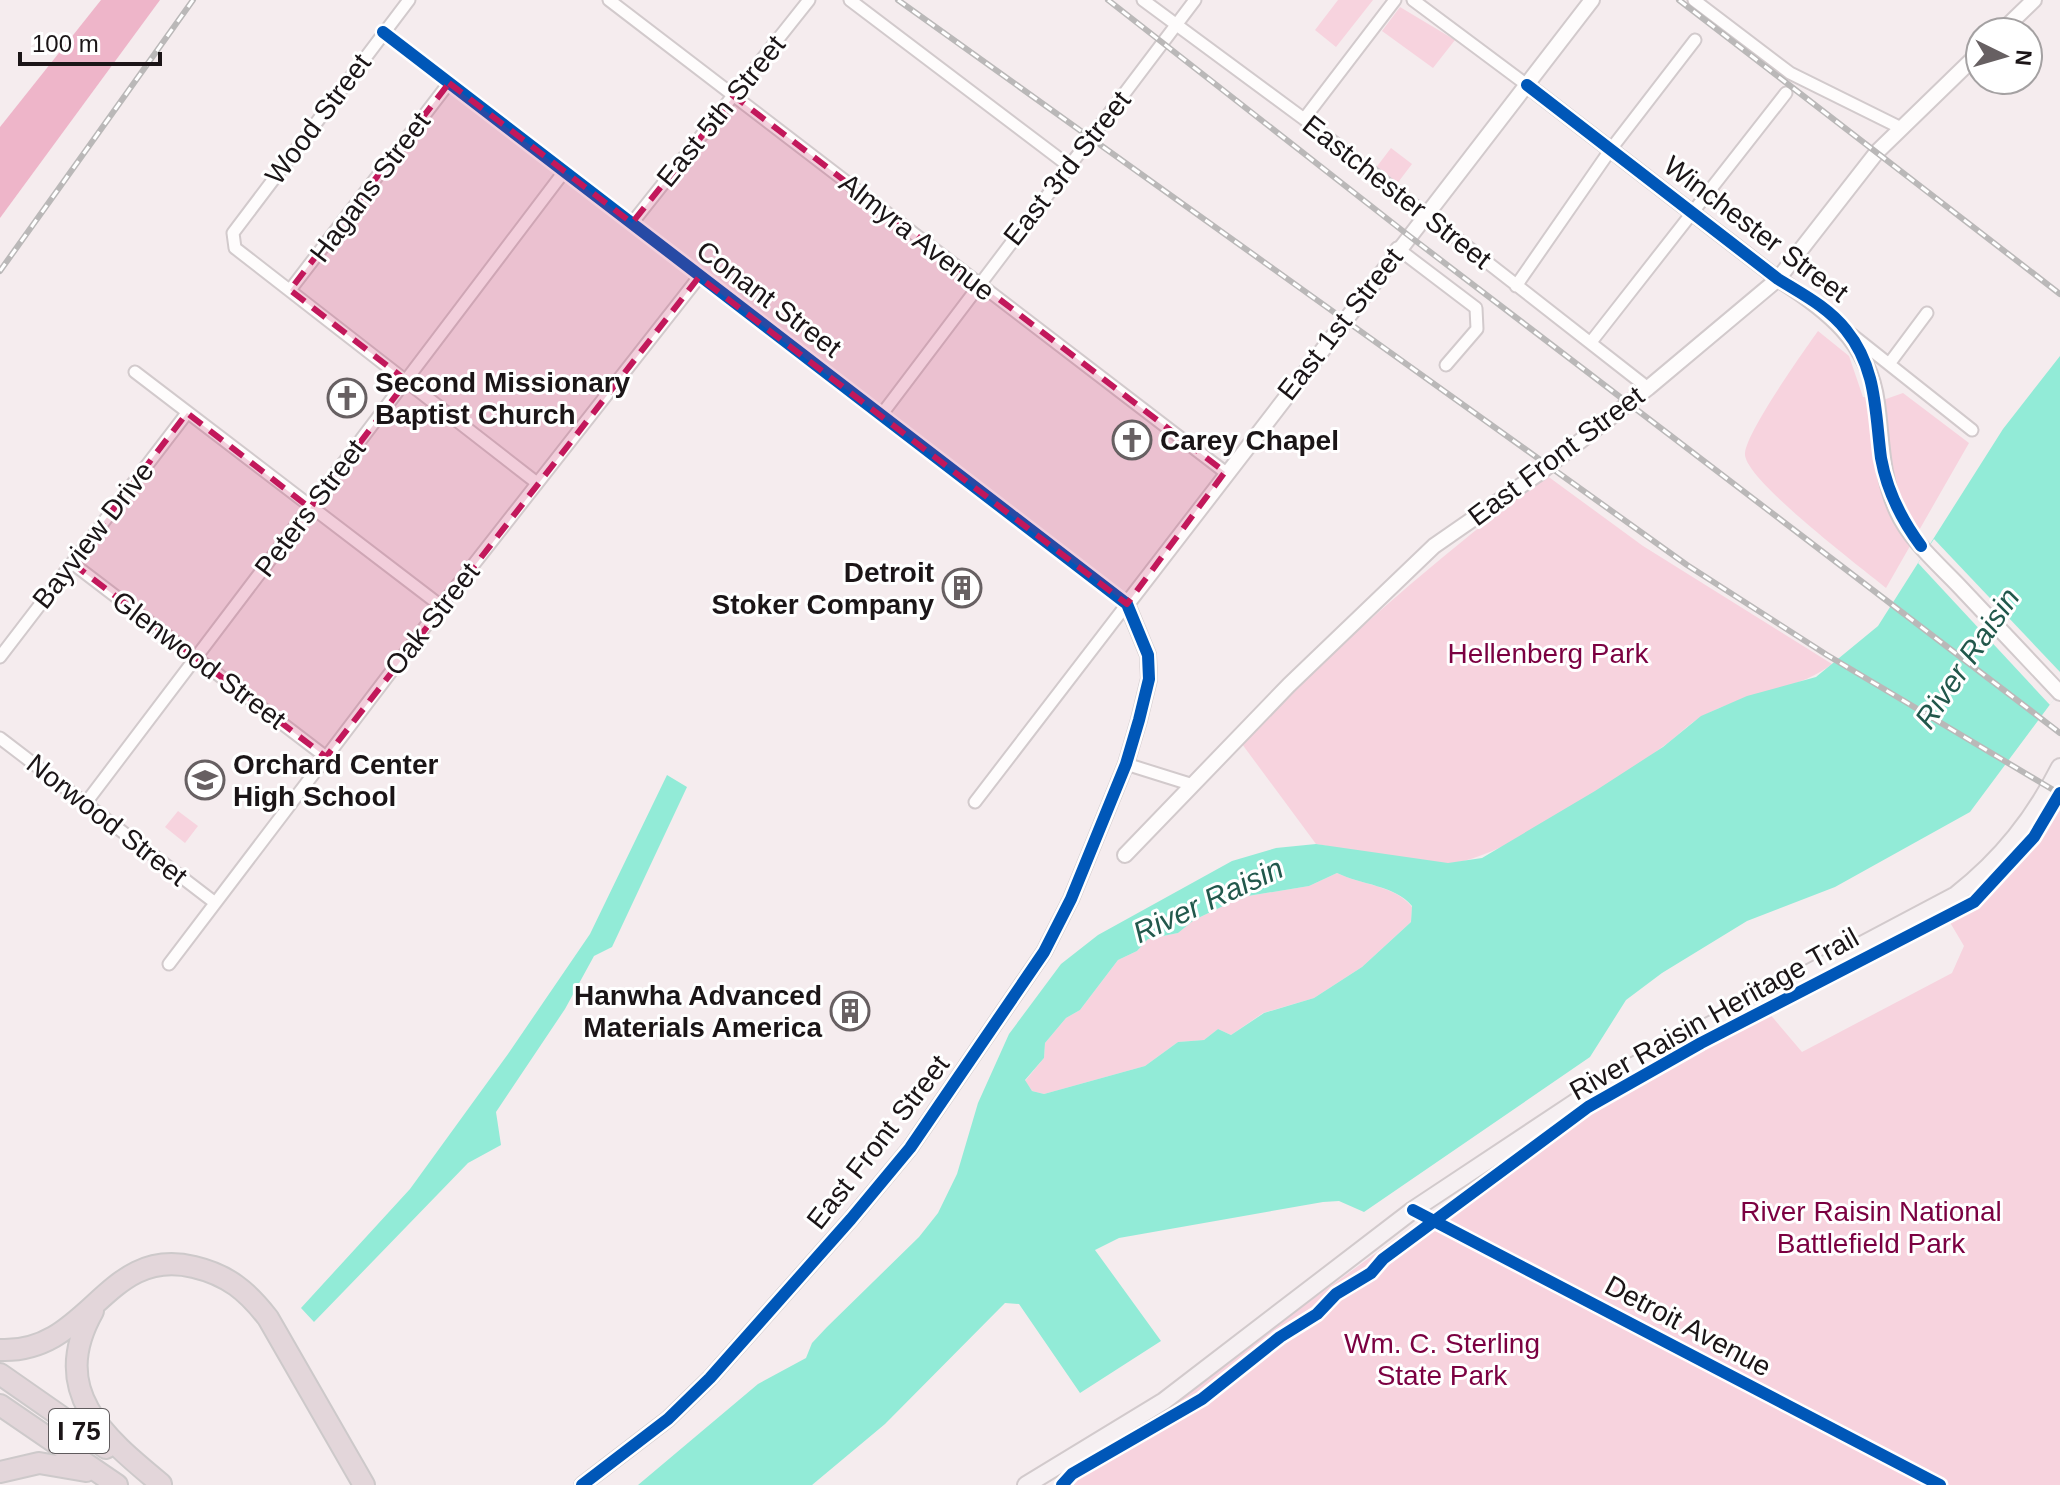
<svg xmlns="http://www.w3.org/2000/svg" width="2060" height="1485" font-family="Arial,sans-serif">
	<rect width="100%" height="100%" fill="#f5ecee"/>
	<path fill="#f7d3de" d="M1338 0H1373L1336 47 1315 30Z
		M1400 7 1455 40 1433 68 1382 31Z
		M1391 148 1412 164 1396 185 1375 169Z
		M1818 331 1849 356 1863 397 1886 399 1903 393 1969 443 1886 588C1862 568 1742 478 1745 453 1747 431 1803 352 1818 331Z
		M1546 475 1643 546 1832 664C1798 691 1743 693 1703 716 1689 723 1678 736 1665 745 1623 777 1497 863 1448 863 1405 864 1358 851 1316 844L1242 744C1336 644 1437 559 1546 475Z
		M2053 793 2060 799V1485H1057L1585 1101 1763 1006 1802 1052 1952 973 1964 946 1942 909C1993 882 2026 843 2053 793Z
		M178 811 198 826 185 843 165 827Z
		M1337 873C1361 885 1395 885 1412 907L1411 922 1362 967 1314 998 1263 1013 1231 1035 1218 1029 1204 1040 1178 1042 1145 1066 1044 1094 1032 1091 1025 1081 1044 1058 1045 1043 1066 1018 1080 1010 1118 960 1137 951 1148 939 1178 933 1194 920 1242 897 1309 886Z"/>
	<path fill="#eeb5c9" d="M101 0H160L0 218V127Z"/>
	<path fill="#92ebd7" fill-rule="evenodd" d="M2060 356V691L1970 812 1835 887 1747 921 1662 973 1626 1000 1590 1057 1364 1212 1339 1201 1323 1202 1119 1238 1095 1250 1161 1341 1080 1393 1019 1304 1005 1303 885 1424 812 1485H638L758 1384 806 1358 812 1343 827 1327 919 1237 938 1213 957 1174 978 1103 1009 1034 1061 964 1098 935 1232 861 1276 848 1316 844 1448 863 1482 858 1595 791 1663 747 1701 716 1747 696 1816 677 1878 626 2003 429ZM1337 873C1361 885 1395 885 1412 906L1411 922 1362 967 1314 998 1264 1013 1231 1035 1218 1029 1204 1040 1178 1042 1145 1066 1044 1094 1032 1091 1025 1080 1044 1058 1045 1043 1066 1018 1080 1010 1118 960 1137 951 1148 939 1178 933 1194 920 1242 897 1309 886Z
		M667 775 687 787 612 947 594 956 565 1009 496 1112 501 1145 468 1163 314 1322 301 1308 410 1189 508 1054 590 934Z"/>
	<path fill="#f5ecee" d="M1934 539 2060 672V691L2050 705 1918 563Z"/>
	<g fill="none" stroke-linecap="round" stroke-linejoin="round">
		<g stroke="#d2cacc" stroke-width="15">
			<path id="minor" d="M409 0 233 233 235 248 537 483
				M609 0 1225 472
				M850 0 1069 166
				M1143 0 1304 119 1648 388
				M1413 0 1527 85
				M1694 0 1790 73 1899 127
				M383 32 1127 604 975 802
				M1304 119 1395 0
				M632 223 809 0
				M1397 248 1476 308 1477 329 1446 365
				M1516 286 1611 149 1695 40
				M290 290 449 83
				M1851 334 1972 430
				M1591 342 1786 93
				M1889 364 1927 313
				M135 372 441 606
				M882 414 1195 0
				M72 563 326 757
				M0 657 187 413
				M0 738 214 902
				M1126 764 1193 785
				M85 804 563 173
				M169 964 441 606 699 277
				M1413 1210 1940 1485"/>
		</g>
		<g stroke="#d2cacc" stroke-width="18">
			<path id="tertiary" d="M2001 32 2034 0
				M1527 85 1778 279C1826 309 1869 342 1877 403 1882 439 1881 476 1897 511 1910 540 1937 563 1959 586 1993 622 2026 657 2060 693
				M1125 855 1289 685 1434 546 1542 471 1648 388 1778 279 1877 152 1980 52
				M582 1485 668 1419 710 1378 851 1219 910 1148 1044 952 1071 899 1126 764 1139 720 1149 679 1148 655 1127 604 1592 0"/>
		</g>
		<g stroke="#d2cacc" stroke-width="20">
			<path id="secondary" d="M1026 1485 1164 1401 1413 1210 1618 1074 1956 895C2002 859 2034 818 2060 767"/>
		</g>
		<g stroke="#cdc9ca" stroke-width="24">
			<path id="motorway" d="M93 1311C48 1391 104 1437 161 1484
				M0 1350C90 1354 105 1245 194 1267 228 1275 247 1291 268 1318L364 1485
				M0 1374 106 1448
				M0 1405 117 1485
				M0 1472 39 1463 86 1471"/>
		</g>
		<use href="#minor" stroke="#fefcfc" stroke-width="11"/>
		<use href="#tertiary" stroke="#fefcfc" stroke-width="14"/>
		<use href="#secondary" stroke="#f6f0f2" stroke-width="16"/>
		<use href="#motorway" stroke="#e3d6da" stroke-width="20"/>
		<g stroke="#bab8b8" stroke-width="6">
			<path id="rail" d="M898 0 1687 565 1827 655 2060 794
				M1108 0 1408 235 2060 733
				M1679 0 2060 294
				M0 271 193 0"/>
		</g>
		<use href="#rail" stroke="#fff" stroke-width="3" stroke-dasharray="9" stroke-linecap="butt"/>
		<g stroke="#fff" stroke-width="17">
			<path id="cycleway" d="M383 32 1127 604 1148 655 1149 679 1139 720 1126 764 1071 899 1044 952 910 1148 851 1219 710 1378 668 1419 582 1485
				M1527 85 1778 279C1802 294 1828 307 1846 330 1877 368 1875 412 1881 458 1887 491 1901 519 1921 546
				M1413 1210 1940 1485
				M1062 1485 1072 1474 1202 1399 1280 1337 1317 1314 1336 1294 1371 1273 1383 1259 1588 1107 1701 1043 1974 902 2034 837 2060 793"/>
		</g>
		<use href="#cycleway" stroke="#0057b8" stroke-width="12"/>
	</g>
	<path fill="#c2185b" fill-opacity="0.2" stroke="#c2185b" stroke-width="6" stroke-dasharray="16 10" stroke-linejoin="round" d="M449 83 632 223 734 96 1225 472 1127 604 699 277 326 757 72 563 187 413 310 508 407 381 290 290Z"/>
	<defs>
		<g id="church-ring" transform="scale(2)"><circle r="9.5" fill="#fff" stroke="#676062" stroke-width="1.5"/><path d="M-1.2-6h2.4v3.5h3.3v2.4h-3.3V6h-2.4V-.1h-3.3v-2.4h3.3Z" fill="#676062"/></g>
		<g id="building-ring" transform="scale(2)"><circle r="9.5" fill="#fff" stroke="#676062" stroke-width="1.5"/><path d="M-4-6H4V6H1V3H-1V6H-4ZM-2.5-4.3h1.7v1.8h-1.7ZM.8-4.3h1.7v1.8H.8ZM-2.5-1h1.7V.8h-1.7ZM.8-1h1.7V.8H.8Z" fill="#676062"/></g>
		<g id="school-ring" transform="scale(2)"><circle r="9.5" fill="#fff" stroke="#676062" stroke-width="1.5"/><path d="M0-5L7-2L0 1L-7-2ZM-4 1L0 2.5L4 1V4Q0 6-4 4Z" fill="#676062"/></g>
	</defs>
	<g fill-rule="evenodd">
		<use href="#church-ring" x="347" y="398"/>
		<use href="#church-ring" x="1132" y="440"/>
		<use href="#building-ring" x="962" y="588"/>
		<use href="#school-ring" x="205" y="780"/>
		<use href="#building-ring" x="850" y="1011"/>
	</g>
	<g text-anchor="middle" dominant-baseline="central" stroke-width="6" stroke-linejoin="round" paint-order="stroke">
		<rect fill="#fff" stroke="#5f5b5d" stroke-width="2" x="49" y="1409" width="60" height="44" rx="6"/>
		<g font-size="26" font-weight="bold" fill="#1b1517">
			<text x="79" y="1431">I 75</text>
		</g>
		<g font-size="28" fill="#1b1517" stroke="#fff">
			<text transform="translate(721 111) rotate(-51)">East 5th Street</text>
			<text transform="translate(318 119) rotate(-53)">Wood Street</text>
			<text transform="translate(1067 168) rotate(-52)">East 3rd Street</text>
			<text transform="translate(370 187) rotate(-53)">Hagans Street</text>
			<text transform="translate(1397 192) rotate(38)">Eastchester Street</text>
			<text transform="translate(1756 229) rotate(37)">Winchester Street</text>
			<text transform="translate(917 237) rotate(38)">Almyra Avenue</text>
			<text transform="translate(769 299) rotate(37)">Conant Street</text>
			<text transform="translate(1340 324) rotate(-52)">East 1st Street</text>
			<text transform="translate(1556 456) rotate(-37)">East Front Street</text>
			<text transform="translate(310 508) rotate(-53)">Peters Street</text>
			<text transform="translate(93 535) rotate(-52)">Bayview Drive</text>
			<text transform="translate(432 619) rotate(-52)">Oak Street</text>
			<text transform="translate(199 660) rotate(37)">Glenwood Street</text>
			<text transform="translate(107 820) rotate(38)">Norwood Street</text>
			<text transform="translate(1714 1014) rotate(-29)">River Raisin Heritage Trail</text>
			<text transform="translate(878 1142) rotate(-52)">East Front Street</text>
			<text transform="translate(1688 1326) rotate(28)">Detroit Avenue</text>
		</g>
		<g font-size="28" font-weight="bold" fill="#1b1517" stroke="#fff" text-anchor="start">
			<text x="375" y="382">Second Missionary<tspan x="375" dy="32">Baptist Church</tspan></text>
			<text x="1160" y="440">Carey Chapel</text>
			<text x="934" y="572" text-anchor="end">Detroit<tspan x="934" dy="32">Stoker Company</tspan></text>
			<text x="233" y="764">Orchard Center<tspan x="233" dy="32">High School</tspan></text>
			<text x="822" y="995" text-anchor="end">Hanwha Advanced<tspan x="822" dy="32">Materials America</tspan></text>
		</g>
		<g font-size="28" fill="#7b0041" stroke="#fff">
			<text x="1548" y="653">Hellenberg Park</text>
			<text x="1871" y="1211">River Raisin National<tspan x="1871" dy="32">Battlefield Park</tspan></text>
			<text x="1442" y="1343">Wm. C. Sterling<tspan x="1442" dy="32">State Park</tspan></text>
		</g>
		<g font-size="30" font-style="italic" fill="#22584c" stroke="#fff">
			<text transform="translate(1967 658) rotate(-56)">River Raisin</text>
			<text transform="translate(1208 900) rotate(-25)">River Raisin</text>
		</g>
	</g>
	<g transform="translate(2004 56) rotate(95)"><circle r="38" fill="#ffffff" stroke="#a4a1a2" stroke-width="2"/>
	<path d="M0-6L14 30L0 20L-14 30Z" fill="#676062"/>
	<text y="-12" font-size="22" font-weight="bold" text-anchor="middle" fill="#1b1517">N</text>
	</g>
	<path d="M20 52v12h140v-12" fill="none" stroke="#1b1517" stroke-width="4"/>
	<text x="32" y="52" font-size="24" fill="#1b1517" stroke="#ffffff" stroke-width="6" paint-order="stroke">100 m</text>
</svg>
